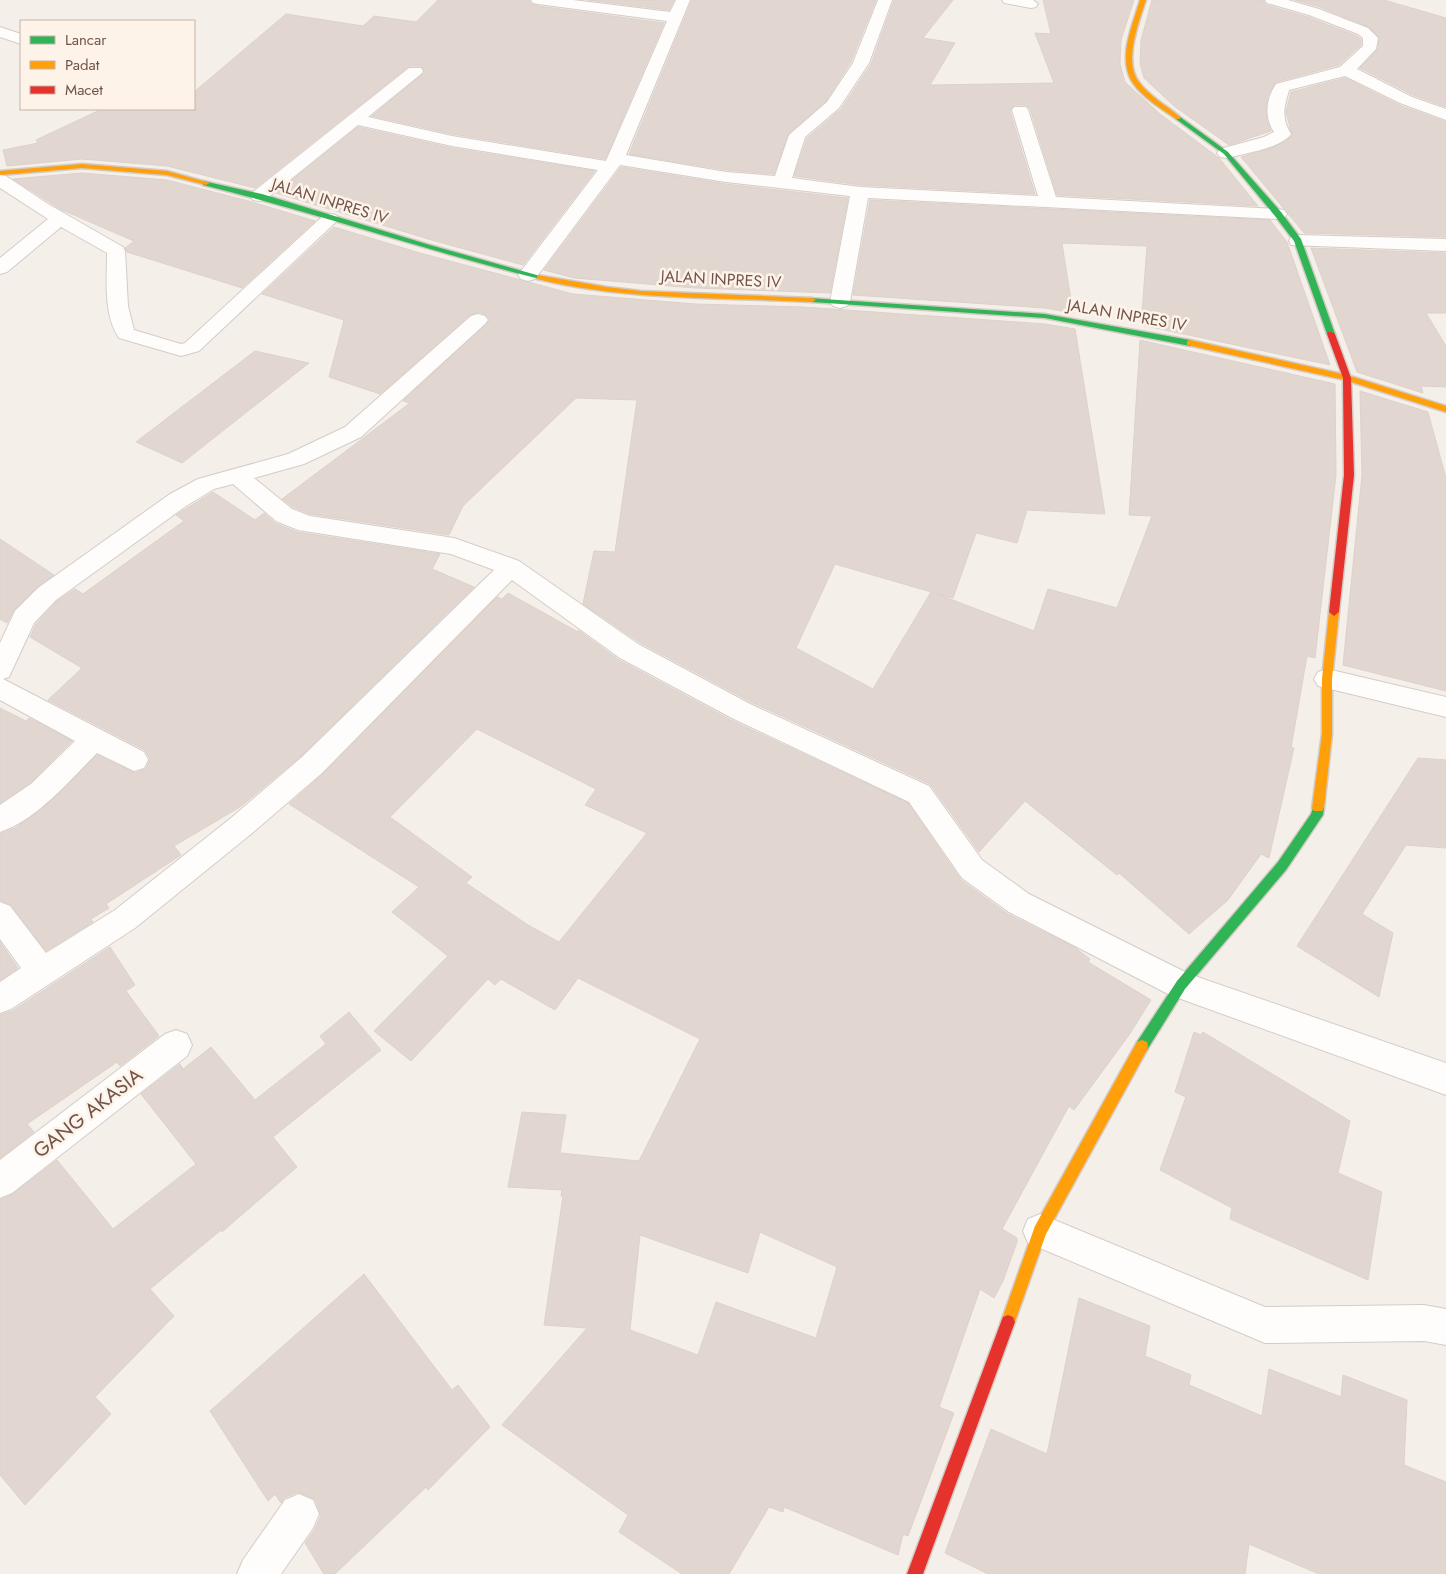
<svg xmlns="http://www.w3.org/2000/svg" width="1446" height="1574" font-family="Jost,sans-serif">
	<rect width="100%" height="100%" fill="#f5efe9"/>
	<path fill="#e1d6d0" stroke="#ddd1cb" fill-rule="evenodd" d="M438 0H529L531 4 538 6 664 23 605 159 452 134 372 116 425 72 421 66H409L255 188 167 166 82 159 7 166 3 150 38 143 36 140 102 109H194V92L286 14 363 26 374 16 416 22Z
		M588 0H674L669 10Z
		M692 0H876L851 62 826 101 788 134 774 174 726 170 629 154Z
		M894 0H953L923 38 955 43 930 85 1054 83 1035 33 1051 34 1043 0H1134L1121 40 1120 64 1125 82 1160 114 1219 158 1258 206 1057 195 1030 109 1026 105H1014L1010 111 1035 194 860 185 794 176 807 138 841 109 871 64Z
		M1152 0H1263L1266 5 1308 17 1357 36 1361 39V45L1339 65 1276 82 1268 95 1266 108 1267 121 1271 131 1229 145 1174 106 1144 78 1140 64 1141 40Z
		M1295 0H1384L1446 18V107L1413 95 1360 68 1378 49 1379 37 1369 27 1320 7Z
		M1345 78 1399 105 1446 122V237L1304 233 1241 157 1271 148 1287 140 1292 135 1286 112 1291 92Z
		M358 127 452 148 595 171 523 265 435 241 276 193Z
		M621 167 726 184 848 198 830 293 695 288 574 278 544 270Z
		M82 173 167 180 252 202 315 221 242 288 127 252 125 248 134 241 60 209 13 179Z
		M870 200 1270 220 1287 242 1330 365 1141 325 1147 246 1062 243 1073 313 1045 308 853 295Z
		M334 227 420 253 573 294 695 304 803 307 1045 324 1075 329 1105 514 1027 510 1017 543 976 533 953 598 937 594 1034 631 1048 589 1117 608 1152 516 1129 515 1140 340 1335 384 1336 475 1315 658 1307 656 1291 748H1294L1269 858 1261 854 1228 900 1189 934 1119 873 1117 875 1025 801 979 852 930 784 751 702 639 642 583 604 594 551 615 552 637 400 576 398 463 506 449 535 310 514 293 507 282 499 410 403 403 401 490 320 486 315 479 312 470 315 380 394 329 377 344 320 262 294ZM835 564 931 592 873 689 796 648Z
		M1311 248 1446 253V313H1426L1446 346V387L1421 386 1423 393 1357 372Z
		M255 351 309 363 182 463 136 442Z
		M1360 391 1428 412 1446 478V691L1343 665 1362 475Z
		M213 492 255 520 264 513 275 523 297 532 440 554 432 569 474 587 301 756 240 807 174 846 181 855 106 904 109 908 91 919 93 922 46 951 11 905 0 900V834L15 828 41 810 97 755 135 773 146 769 150 759 145 750 48 700 82 668 30 637 36 624 57 601 75 589 83 594 184 521 176 515Z
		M0 539 54 575 37 587 14 610 7 623 0 619Z
		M508 593 578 632V630L619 660 731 720 908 803 961 880 1008 914 1074 947 1090 959 1088 962 1151 1000 1129 1035 1074 1110 1069 1106 1002 1229 1017 1238V1242L1003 1281 994 1298 980 1289 939 1407 954 1413 908 1536 903 1534 898 1555 784 1507 783 1512 769 1507 729 1574H682L619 1532 628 1515 502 1425 587 1328 544 1325 563 1196H561L562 1190 508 1187 522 1112 566 1115 560 1153 639 1161 700 1039 578 978 555 1010 501 979 495 985 488 979 411 1061 374 1031 448 956 392 912 419 887 289 804 323 774 497 597 502 599ZM477 729 596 789 585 805 647 833 559 942 528 925 466 883 472 877 390 817ZM760 1232 837 1267 816 1338 716 1302 698 1355 630 1330 640 1235 748 1273Z
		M0 708 26 721 29 718 72 741 30 783 0 803Z
		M1418 758 1446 760V848L1406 845 1362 914 1393 933 1379 997 1297 946Z
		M0 942 18 968 0 980Z
		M110 947 135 985 126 991 159 1036 120 1066 117 1062 27 1124 34 1132 0 1158V1015L12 1011Z
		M349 1012 381 1050 273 1137 297 1167 222 1232 221 1230 150 1289 174 1316 95 1397 111 1414 25 1505 0 1475V1200L13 1194 57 1160 113 1229 196 1164 141 1094 180 1064 183 1069 211 1047 255 1100 326 1044 320 1036Z
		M1194 1032 1201 1035 1203 1032 1350 1121 1338 1173 1382 1192 1368 1280 1230 1219 1232 1208 1160 1170 1186 1097 1175 1092Z
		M364 1274 452 1390 458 1385 490 1427 428 1490 426 1487 335 1574H324L305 1543 315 1529 321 1515 315 1499 298 1492 284 1498 281 1503 275 1494 268 1501 210 1411Z
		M1079 1298 1150 1326 1145 1356 1191 1375 1189 1385 1262 1416 1269 1369 1341 1397 1343 1375 1407 1400 1404 1465 1446 1482V1574H1319L1249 1544 1245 1574H988L945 1553 991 1429 1047 1454Z"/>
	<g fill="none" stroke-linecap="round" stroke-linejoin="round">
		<g stroke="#d4ccc7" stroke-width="2">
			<path id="street" d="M531 0H573L670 12 676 0H690L626 155 726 172 775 176 789 135 827 102 853 63 878 0H892L869 63 839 108 805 137 792 178 860 187 1038 196 1012 110 1014 107H1026L1028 110 1056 197 1278 209 1284 210 1287 214 1284 218 1278 219 868 198 850 302 847 306 840 308 833 306 830 302 850 196 726 182 620 165 535 279 528 281 521 279 518 275 598 170 452 146 358 125 265 200 259 201 253 200 250 196 253 192 409 68H421L423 71 421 74 368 117 452 136 606 161 667 21 538 4 533 3Z
				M1002 0H1033L1038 4 1036 7 1031 8 1004 3Z
				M1265 0H1288L1319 9 1368 28 1378 38 1376 49 1357 69 1412 97 1446 109V120L1400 103 1345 76 1289 90C1284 108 1281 117 1291 134 1282 148 1242 154 1226 158L1220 157 1217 153 1220 149 1264 137 1274 132C1264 117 1266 99 1276 84L1340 67 1363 46V38L1358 34 1309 15 1267 3Z
				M0 27 21 34V44L0 37Z
				M0 175 6 176 48 204 123 247 125 251 128 306 134 330 181 344 185 343 324 215 330 214 336 215 339 219 199 351 181 356 119 338C103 314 107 281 107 253L61 227 7 272 0 274V258L48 219 0 188Z
				M1298 235 1446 239V251L1291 245 1289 241 1291 237Z
				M478 314 485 316 488 320 485 324 361 437 304 464 254 478 292 509 310 516 454 538 519 561 638 644 750 704 929 786 982 860 1029 894 1189 974 1446 1063V1095L1170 995 1009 912 962 878 909 802 732 718 620 658 512 580 322 773 251 834 135 928 11 1009 0 1013V982L21 968 0 939V902L10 906 46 953 115 910 231 818 302 757 494 570 451 554 298 530 276 521 233 484 214 489 186 506 56 600 34 623 9 677 3 679 144 752 148 760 144 768 134 771 97 753C69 781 38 819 0 832V805L31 784 75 741 0 700V643L15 611 38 588 170 494 198 479 288 454 345 427 471 316Z
				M1327 669 1446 697V717L1318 686 1314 679 1318 672Z
				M176 1030 187 1034 192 1045 187 1056 12 1193 0 1198V1160L165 1034Z
				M1040 1214 1265 1307 1424 1305 1446 1309V1345L1424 1341 1265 1343 1028 1243 1023 1231 1028 1219Z
				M299 1494 313 1500 319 1514 313 1528 281 1574H237L243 1560 285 1500Z"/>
		</g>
		<g stroke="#d4cac5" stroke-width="3">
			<path id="fast" d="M1176 117H1180L1228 152 1281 212 1301 239 1335 334 1334 336H1331L1327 334 1294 241 1275 216 1224 154 1176 119Z
				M203 181 262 194 430 245 544 277 540 279C427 251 317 213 203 185Z
				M809 298 1045 314 1190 340 1194 343 1190 346 1045 318 812 302 808 300Z
				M1318 803 1322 805 1324 808 1323 815 1286 870 1185 989 1147 1050 1142 1052 1137 1050 1136 1046 1137 1042 1177 981 1278 862 1311 814 1314 805Z"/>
		</g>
		<g stroke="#d4cac5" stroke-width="3">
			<path id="slow" d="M1140 0H1146C1139 21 1123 62 1139 82 1149 96 1167 106 1180 117V119H1176C1162 109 1140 96 1131 80 1118 56 1133 24 1140 0Z
				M82 164 167 171 210 183 206 185 167 175 82 168 0 175V171Z
				M537 275 607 287 641 291 812 298 816 300 812 302C720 297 628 301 537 279Z
				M1190 340 1347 375 1446 406V412L1345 380 1187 345V341Z
				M1334 608 1339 612 1332 679V734L1324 808 1322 811H1314L1312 808 1322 734V679L1329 612Z
				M1142 1040 1147 1042 1148 1046 1147 1050 1046 1234 1013 1327 1008 1329 1003 1327 1001 1322 1035 1226 1137 1042Z"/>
		</g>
		<g stroke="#d4cac5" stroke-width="3">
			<path id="jam" d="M1328 332H1331L1335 334 1351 378 1354 475 1339 612 1334 616 1329 612 1344 475 1343 378 1327 334Z
				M1008 1315 1013 1317 1015 1322 923 1574H907L1001 1322 1003 1317Z"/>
		</g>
		<use href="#street" fill="#fefdfc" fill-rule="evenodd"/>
		<use href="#fast" fill="#30b455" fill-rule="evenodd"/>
		<use href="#slow" fill="#ff9f0a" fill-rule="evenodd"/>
		<use href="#jam" fill="#e5322d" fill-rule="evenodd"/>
	</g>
	<g text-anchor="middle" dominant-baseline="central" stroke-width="5" stroke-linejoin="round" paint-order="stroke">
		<g font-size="16" fill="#71544b" stroke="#fef3e8">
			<text transform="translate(330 201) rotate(17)">JALAN INPRES IV</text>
			<text transform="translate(721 279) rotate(3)">JALAN INPRES IV</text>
			<text transform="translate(1127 315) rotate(10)">JALAN INPRES IV</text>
		</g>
		<g font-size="20" fill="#71544b" stroke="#fef3e8">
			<text transform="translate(88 1113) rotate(-38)">GANG AKASIA</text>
		</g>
	</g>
	<rect x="20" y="20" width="175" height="90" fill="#fef3e8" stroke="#c6b3a9"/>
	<rect x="30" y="36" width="25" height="8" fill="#30b455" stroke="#c6b3a9"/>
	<text x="65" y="45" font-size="15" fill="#71544b">Lancar</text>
	<rect x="30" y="61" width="25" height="8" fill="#ff9f0a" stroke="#c6b3a9"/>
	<text x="65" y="70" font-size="15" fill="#71544b">Padat</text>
	<rect x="30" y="86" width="25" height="8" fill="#e5322d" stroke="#c6b3a9"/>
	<text x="65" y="95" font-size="15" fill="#71544b">Macet</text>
</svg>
